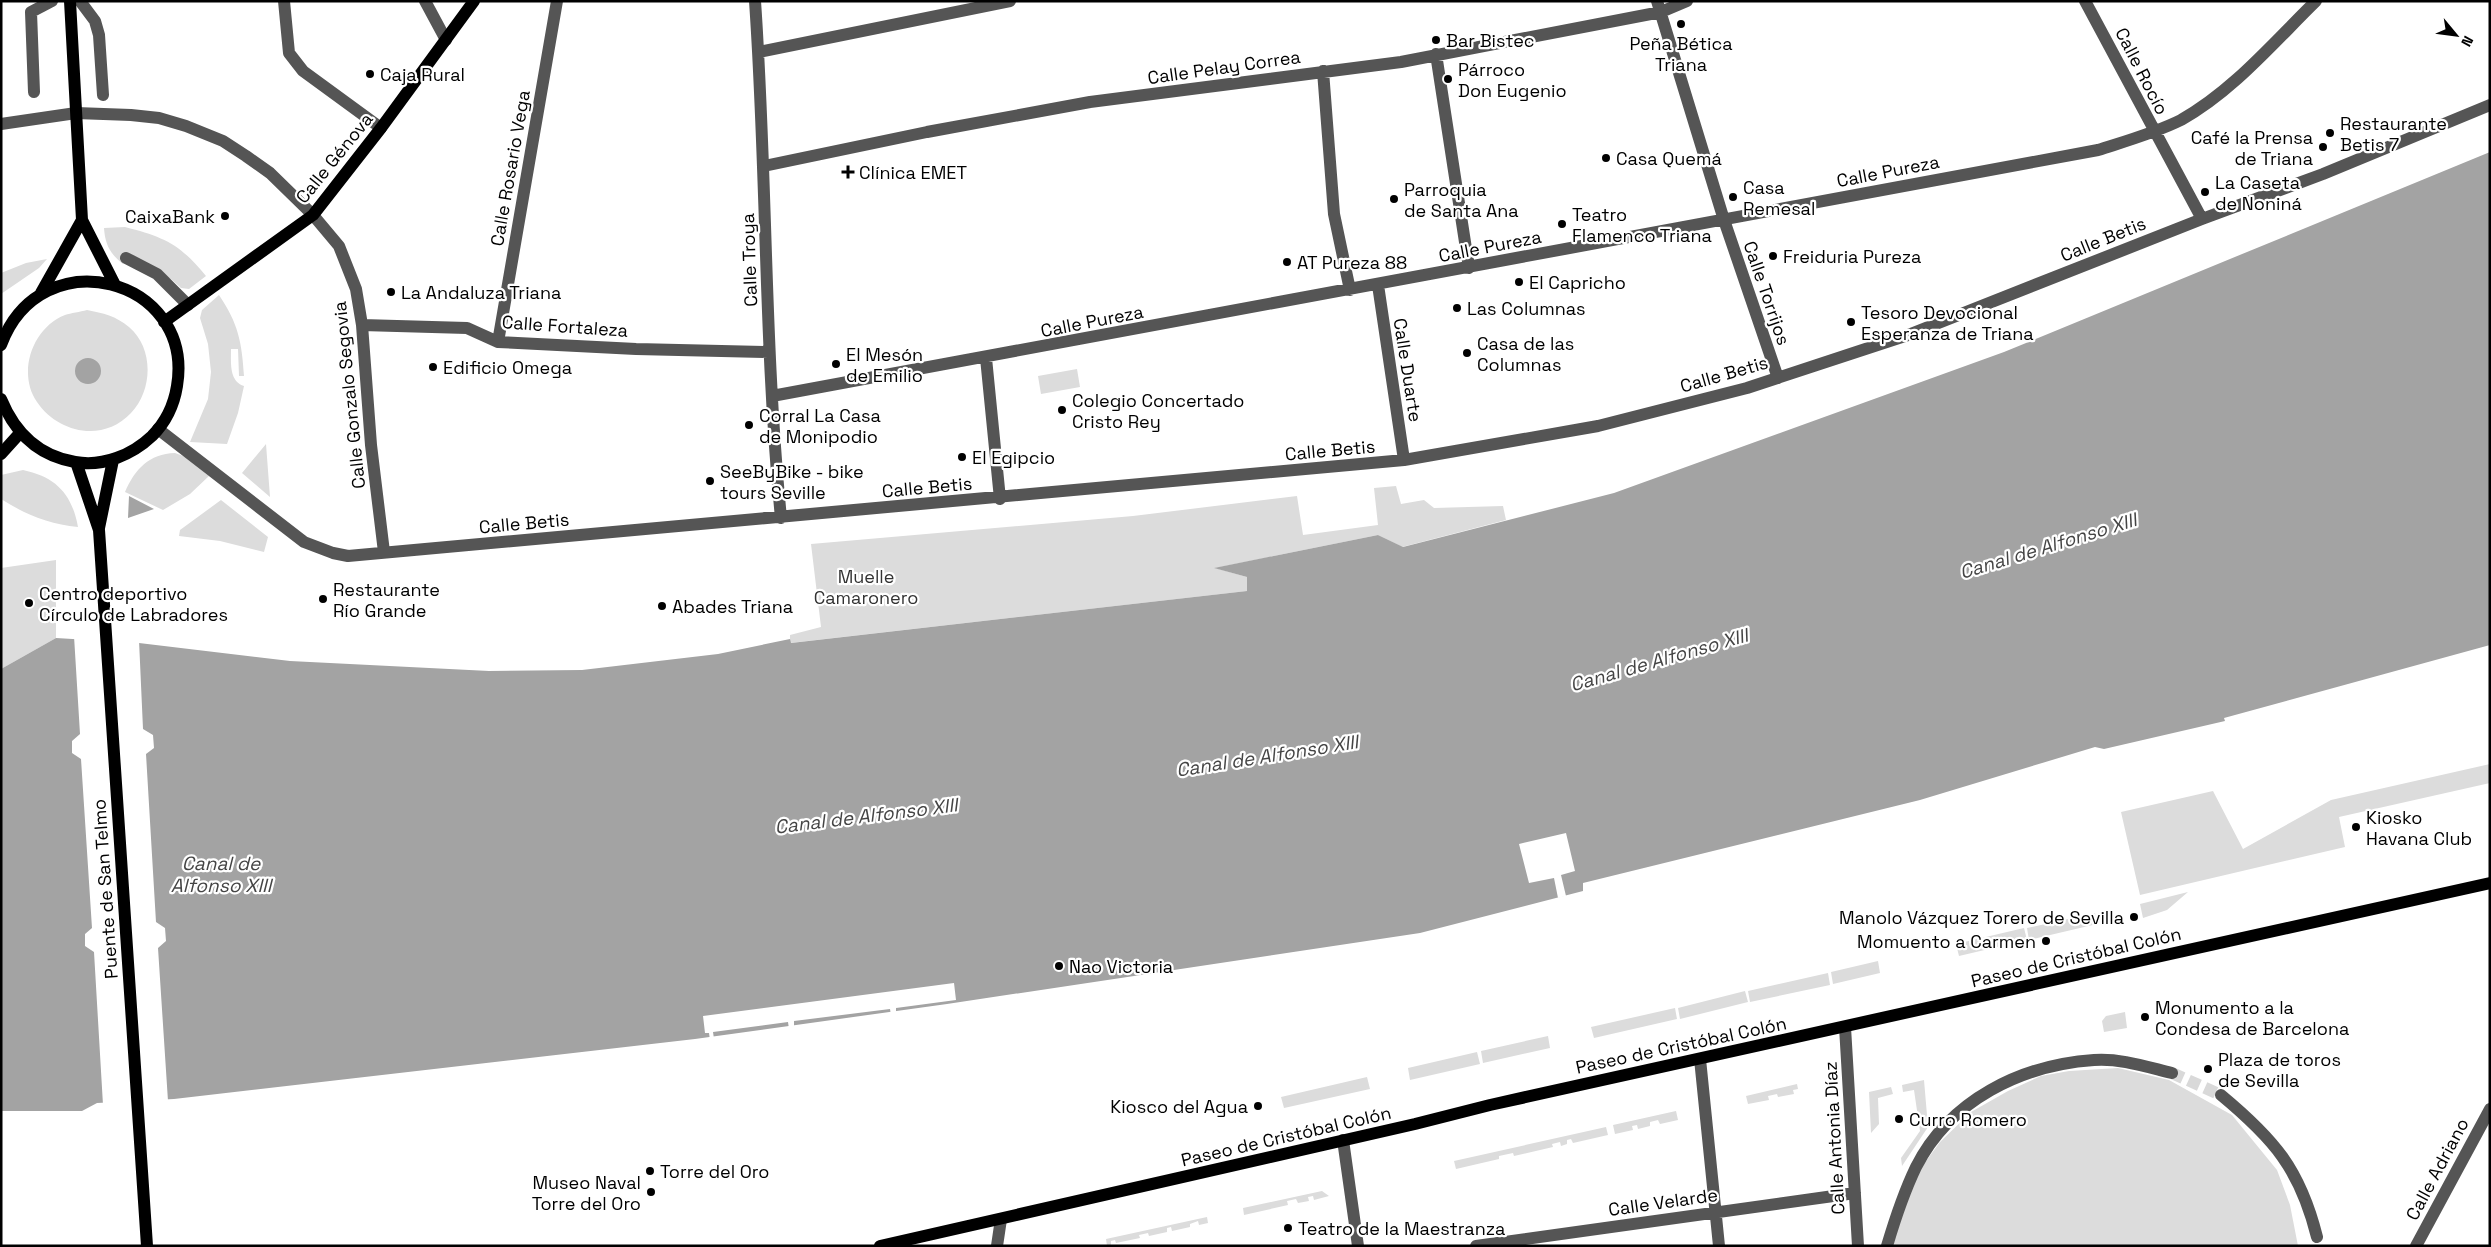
<svg xmlns="http://www.w3.org/2000/svg" width="2491" height="1247" font-family="'Space Grotesk',sans-serif">
	<rect width="100%" height="100%" fill="#fff"/>
	<path fill="#dcdcdc" d="M125 227C164 237 180 244 206 276L189 289 181 288 171 279 125 261 123 264C110 254 105 244 104 228Z
		M47 259 39 268 1 294V273L26 263Z
		M219 295C238 323 242 342 244 376H239L238 349H231C231 363 229 381 244 386L238 413 227 444 190 442 208 399 211 372 208 344 200 318 202 310Z
		M87 310C103 313 116 316 129 327 154 348 153 390 131 413 103 443 58 433 37 402 17 373 32 328 65 315 71 313 80 312 87 310Z
		M1077 369 1080 387 1041 394 1038 376Z
		M266 444 270 497 242 473Z
		M175 453 186 457 209 476 190 494 163 510 125 492C135 469 149 454 175 453Z
		M23 470C56 477 72 494 78 527 49 524 26 515 1 499V475Z
		M1396 486 1401 504 1424 500 1434 508 1503 506 1506 520 1402 547 1378 535 1215 568 1247 577V591L790 643V635L821 627 811 544 1133 516 1297 496 1303 535 1378 525 1374 488Z
		M221 500 268 537 264 552 220 541 179 536 180 530Z
		M56 560V638L1 669V568Z
		M2490 764V783L2339 817 2345 847 2140 895 2121 812 2213 791 2243 849 2331 800Z
		M2188 892 2167 910 2143 918 2140 904Z
		M2095 913 2097 924 2029 940 2027 928Z
		M2024 928 2027 940 1959 956 1956 944Z
		M1878 961 1880 973 1833 984 1831 972Z
		M1828 973 1830 985 1750 1002 1748 991Z
		M1745 991 1748 1002 1680 1019 1678 1008Z
		M1675 1008 1677 1019 1594 1038 1591 1027Z
		M2125 1012 2127 1028 2104 1032 2102 1021 2106 1016Z
		M1548 1036 1550 1048 1483 1063 1481 1051Z
		M1477 1052 1480 1064 1410 1080 1408 1068Z
		M2118 1068 2169 1080 2232 1115 2277 1170 2290 1205 2298 1246H1890L1918 1172 1940 1142 1971 1112 2008 1091 2041 1076 2069 1071Z
		M1367 1077 1370 1089 1284 1108 1281 1097Z
		M1924 1080 1928 1127 1902 1166 1901 1158 1920 1131 1914 1090 1903 1092 1902 1085Z
		M1797 1084 1798 1089 1793 1090 1794 1094 1778 1097 1777 1094 1768 1096 1769 1100 1748 1104 1746 1096Z
		M1891 1087 1893 1094 1878 1098 1879 1124 1871 1133 1869 1092Z
		M1676 1111 1678 1120 1660 1124 1658 1120 1650 1122V1126L1638 1129 1637 1125 1632 1126 1633 1130 1615 1134 1613 1125Z
		M1606 1127 1608 1135 1573 1143 1571 1139 1567 1140V1144L1561 1146 1560 1142 1552 1144 1553 1147 1514 1156 1513 1153 1499 1156V1159L1456 1169 1454 1161Z
		M1322 1191 1329 1196 1314 1200 1313 1196 1308 1197 1309 1201 1298 1203 1296 1199 1287 1201 1288 1205 1244 1215 1243 1208Z
		M1207 1217 1208 1223 1199 1225 1198 1221 1190 1224V1227L1172 1231 1171 1227 1167 1228V1232L1149 1236 1148 1233 1139 1235 1140 1238 1116 1243 1115 1240 1111 1241V1245L1107 1246 1106 1239Z"/>
	<path fill="#a3a3a3" d="M2490 152V645L2224 718 2225 721 2104 749 2095 747 1920 800 1583 883V891L1420 933 947 1004 695 1039 174 1099 97 1103 82 1111H1V669L56 638 139 643 290 661 489 671 582 670 718 654 790 639 791 643 1247 591V577L1214 568 1378 535 1403 547 1614 493 2004 352Z
		M75 371a13 13 0 1 1 26 0a13 13 0 1 1-26 0Z
		M129 496 154 509 128 518Z"/>
	<path fill="#fff" d="M74 636 139 640 143 729 153 735 154 748 146 754 156 922 165 928 166 941 158 948 168 1101 103 1105 94 952 85 946V934L92 928 81 759 72 753V741L80 734Z
		M1566 833 1575 871 1561 875 1566 896 1558 898 1554 878 1529 883 1519 844Z
		M954 983 956 1000 896 1008V1014L891 1015 890 1009 794 1021V1028L789 1029 788 1022 713 1032 714 1039 710 1040 709 1033H705L703 1016Z"/>
	<g fill="none" stroke-linecap="round" stroke-linejoin="round">
		<path stroke="#d9d9d9" stroke-width="12" stroke-dasharray="12 6" stroke-linecap="butt" d="M2172 1073 2221 1095"/>
		<path stroke="#555" stroke-width="12" d="M80 1 95 21 99 35 103 95
			M284 1 289 53 303 71 381 128
			M425 1 446 40
			M755 1C767 173 764 346 781 518
			M1657 1 1724 220 1778 378
			M2085 1 2202 219
			M759 52 1010 1
			M1436 54 1469 268
			M1323 71 1334 214 1350 290
			M34 92 31 12 52 1
			M1 124 76 113 131 115 159 118 186 126 223 141 246 156 270 173 313 215 339 246 356 289 362 325 371 445 384 552
			M764 166 927 132 1090 102 1401 62 1661 12 1687 1
			M126 258 157 274 188 305
			M1378 285 1404 460
			M362 325 467 328 498 342 636 349 768 352
			M498 342 557 1
			M986 358 1000 499
			M772 396 2098 150C2126 141 2155 133 2181 120 2233 91 2274 42 2316 1
			M158 429 304 542 333 553 348 556 1404 460 1598 426 1747 388 1908 335 2202 219 2323 174 2490 105
			M1845 1027 1858 1246
			M1700 1059 1719 1246
			M2221 1095C2274 1139 2300 1169 2317 1237
			M1343 1140 1358 1246
			M997 1246 1001 1219
			M1476 1246 1855 1193
			M1887 1246C1895 1219 1904 1192 1916 1167 1950 1100 2021 1065 2094 1060 2120 1058 2147 1067 2172 1073
			M2416 1246 2490 1109"/>
		<path stroke="#000" stroke-width="12" d="M70 1 82 220 115 285
			M41 293 82 220
			M164 322 313 215 381 128 474 1
			M1 345C41 237 195 278 177 386 174 405 165 423 152 436 132 455 103 467 75 462 39 456 15 433 1 399
			M1 454 20 433
			M76 462 99 530 147 1246
			M99 528 113 460
			M880 1246 1415 1124 1490 1105 2490 883"/>
	</g>
	<g fill="#000" stroke="#fff" stroke-width="2">
		<circle cx="1681" cy="24" r="5"/>
		<circle cx="1436" cy="40" r="5"/>
		<circle cx="370" cy="74" r="5"/>
		<circle cx="1448" cy="79" r="5"/>
		<circle cx="2330" cy="133" r="5"/>
		<circle cx="2323" cy="147" r="5"/>
		<circle cx="1606" cy="158" r="5"/>
		<path d="M845.5 164.5h5v5h5v5h-5v5h-5v-5h-5v-5h5z"/>
		<circle cx="2205" cy="192" r="5"/>
		<circle cx="1733" cy="197" r="5"/>
		<circle cx="1394" cy="199" r="5"/>
		<circle cx="225" cy="216" r="5"/>
		<circle cx="1562" cy="224" r="5"/>
		<circle cx="1773" cy="256" r="5"/>
		<circle cx="1287" cy="262" r="5"/>
		<circle cx="1519" cy="282" r="5"/>
		<circle cx="391" cy="292" r="5"/>
		<circle cx="1457" cy="308" r="5"/>
		<circle cx="1851" cy="322" r="5"/>
		<circle cx="1467" cy="353" r="5"/>
		<circle cx="836" cy="364" r="5"/>
		<circle cx="433" cy="367" r="5"/>
		<circle cx="1062" cy="410" r="5"/>
		<circle cx="749" cy="425" r="5"/>
		<circle cx="962" cy="457" r="5"/>
		<circle cx="710" cy="481" r="5"/>
		<circle cx="323" cy="599" r="5"/>
		<circle cx="29" cy="603" r="5"/>
		<circle cx="662" cy="606" r="5"/>
		<circle cx="2356" cy="827" r="5"/>
		<circle cx="2134" cy="917" r="5"/>
		<circle cx="2046" cy="941" r="5"/>
		<circle cx="1059" cy="966" r="5"/>
		<circle cx="2145" cy="1017" r="5"/>
		<circle cx="2208" cy="1069" r="5"/>
		<circle cx="1258" cy="1106" r="5"/>
		<circle cx="1899" cy="1119" r="5"/>
		<circle cx="650" cy="1171" r="5"/>
		<circle cx="651" cy="1192" r="5"/>
		<circle cx="1288" cy="1228" r="5"/>
	</g>
	<g text-anchor="middle" dominant-baseline="central" stroke-width="4.5" stroke-linejoin="round" paint-order="stroke">
		<g font-size="18" fill="#000" stroke="#fff" text-anchor="start">
			<text x="1446" y="40">Bar Bistec</text>
			<text x="1681" y="43" text-anchor="middle">Peña Bética<tspan x="1681" dy="21">Triana</tspan></text>
			<text x="1458" y="69">Párroco<tspan x="1458" dy="21">Don Eugenio</tspan></text>
			<text x="380" y="74">Caja Rural</text>
			<text x="2340" y="123">Restaurante<tspan x="2340" dy="21">Betis 7</tspan></text>
			<text x="2313" y="137" text-anchor="end">Café la Prensa<tspan x="2313" dy="21">de Triana</tspan></text>
			<text x="1616" y="158">Casa Quemá</text>
			<text x="859" y="172">Clínica EMET</text>
			<text x="2215" y="182">La Caseta<tspan x="2215" dy="21">de Noniná</tspan></text>
			<text x="1743" y="187">Casa<tspan x="1743" dy="21">Remesal</tspan></text>
			<text x="1404" y="189">Parroquia<tspan x="1404" dy="21">de Santa Ana</tspan></text>
			<text x="1572" y="214">Teatro<tspan x="1572" dy="21">Flamenco Triana</tspan></text>
			<text x="215" y="216" text-anchor="end">CaixaBank</text>
			<text x="1783" y="256">Freiduria Pureza</text>
			<text x="1297" y="262">AT Pureza 88</text>
			<text x="1529" y="282">El Capricho</text>
			<text x="401" y="292">La Andaluza Triana</text>
			<text x="1467" y="308">Las Columnas</text>
			<text x="1861" y="312">Tesoro Devocional<tspan x="1861" dy="21">Esperanza de Triana</tspan></text>
			<text x="1477" y="343">Casa de las<tspan x="1477" dy="21">Columnas</tspan></text>
			<text x="846" y="354">El Mesón<tspan x="846" dy="21">de Emilio</tspan></text>
			<text x="443" y="367">Edificio Omega</text>
			<text x="1072" y="400">Colegio Concertado<tspan x="1072" dy="21">Cristo Rey</tspan></text>
			<text x="759" y="415">Corral La Casa<tspan x="759" dy="21">de Monipodio</tspan></text>
			<text x="972" y="457">El Egipcio</text>
			<text x="720" y="471">SeeByBike - bike<tspan x="720" dy="21">tours Seville</tspan></text>
			<text x="333" y="589">Restaurante<tspan x="333" dy="21">Río Grande</tspan></text>
			<text x="39" y="593">Centro deportivo<tspan x="39" dy="21">Círculo de Labradores</tspan></text>
			<text x="672" y="606">Abades Triana</text>
			<text x="2366" y="817">Kiosko<tspan x="2366" dy="21">Havana Club</tspan></text>
			<text x="2124" y="917" text-anchor="end">Manolo Vázquez Torero de Sevilla</text>
			<text x="2036" y="941" text-anchor="end">Momuento a Carmen</text>
			<text x="1069" y="966">Nao Victoria</text>
			<text x="2155" y="1007">Monumento a la<tspan x="2155" dy="21">Condesa de Barcelona</tspan></text>
			<text x="2218" y="1059">Plaza de toros<tspan x="2218" dy="21">de Sevilla</tspan></text>
			<text x="1248" y="1106" text-anchor="end">Kiosco del Agua</text>
			<text x="1909" y="1119">Curro Romero</text>
			<text x="660" y="1171">Torre del Oro</text>
			<text x="641" y="1182" text-anchor="end">Museo Naval<tspan x="641" dy="21">Torre del Oro</tspan></text>
			<text x="1298" y="1228">Teatro de la Maestranza</text>
		</g>
		<g font-size="18" fill="#000" stroke="#fff">
			<text transform="translate(1224 67) rotate(-8)">Calle Pelay Correa</text>
			<text transform="translate(2142 71) rotate(63)">Calle Rocío</text>
			<text transform="translate(334 158) rotate(-51)">Calle Génova</text>
			<text transform="translate(510 168) rotate(-80)">Calle Rosario Vega</text>
			<text transform="translate(1888 171) rotate(-11)">Calle Pureza</text>
			<text transform="translate(2103 239) rotate(-22)">Calle Betis</text>
			<text transform="translate(1490 246) rotate(-11)">Calle Pureza</text>
			<text transform="translate(749 260) rotate(-92)">Calle Troya</text>
			<text transform="translate(1767 293) rotate(71)">Calle Torrijos</text>
			<text transform="translate(1092 321) rotate(-11)">Calle Pureza</text>
			<text transform="translate(565 326) rotate(4)">Calle Fortaleza</text>
			<text transform="translate(1408 370) rotate(81)">Calle Duarte</text>
			<text transform="translate(1724 374) rotate(-16)">Calle Betis</text>
			<text transform="translate(349 395) rotate(-96)">Calle Gonzalo Segovia</text>
			<text transform="translate(1330 450) rotate(-5)">Calle Betis</text>
			<text transform="translate(927 487) rotate(-5)">Calle Betis</text>
			<text transform="translate(524 523) rotate(-5)">Calle Betis</text>
			<text transform="translate(105 889) rotate(-94)">Puente de San Telmo</text>
			<text transform="translate(2076 957) rotate(-13)">Paseo de Cristóbal Colón</text>
			<text transform="translate(1681 1045) rotate(-12)">Paseo de Cristóbal Colón</text>
			<text transform="translate(1286 1136) rotate(-13)">Paseo de Cristóbal Colón</text>
			<text transform="translate(1834 1138) rotate(-93)">Calle Antonia Díaz</text>
			<text transform="translate(2437 1169) rotate(-62)">Calle Adriano</text>
			<text transform="translate(1663 1202) rotate(-8)">Calle Velarde</text>
		</g>
		<g font-size="18" fill="#333" stroke="#fff">
			<text x="866" y="576">Muelle<tspan x="866" dy="21">Camaronero</tspan></text>
		</g>
		<g font-size="19" font-style="italic" fill="#444" stroke="#fff">
			<text transform="translate(2048 546) rotate(-17)">Canal de Alfonso XIII</text>
			<text transform="translate(1659 660) rotate(-16)">Canal de Alfonso XIII</text>
			<text transform="translate(1267 756) rotate(-9)">Canal de Alfonso XIII</text>
			<text transform="translate(866 816) rotate(-7)">Canal de Alfonso XIII</text>
			<text x="221" y="863">Canal de<tspan x="221" dy="22">Alfonso XIII</tspan></text>
		</g>
	</g>
	<rect width="2491" height="1247" fill="none" stroke="#000000" stroke-width="5"/>
	<g transform="translate(2456 35) rotate(119)" stroke="#ffffff" stroke-width="4" paint-order="stroke">
	<path d="M0-4L9 19L0 12L-9 19Z" fill="#000000"/>
	<text y="-8" font-size="14" font-weight="bold" text-anchor="middle" fill="#000000">N</text>
	</g>
</svg>
